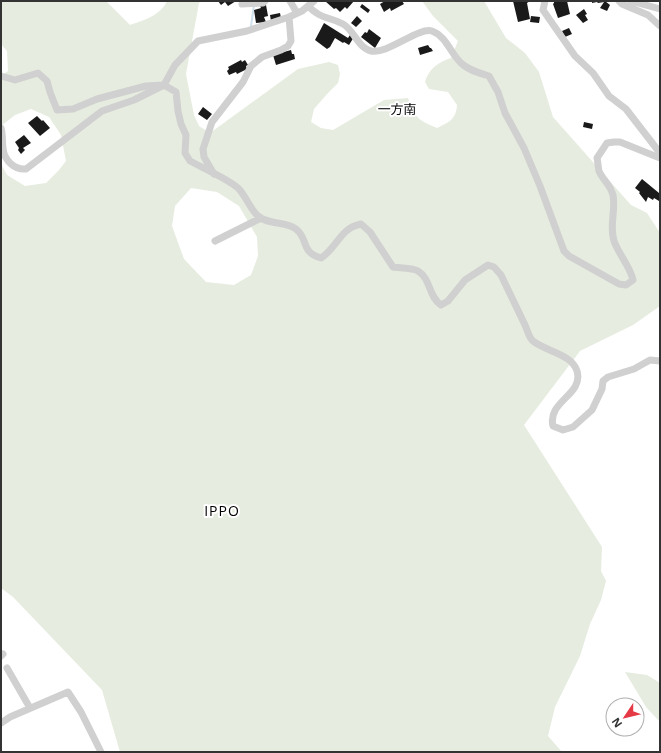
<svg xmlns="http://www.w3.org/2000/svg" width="661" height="753" font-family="'Open Sans','Noto Sans JP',sans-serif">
	<rect width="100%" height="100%" fill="#fff"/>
	<path fill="#e6ecdf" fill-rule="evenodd" d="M1 1H106L130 25C144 20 160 16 167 1H201L199 3 186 74 194 115 199 126 210 133 298 69 329 62 338 65 340 74 338 83 328 93 314 109 311 122 321 128 333 130 384 100 408 98C415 118 418 120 437 128 450 122 456 119 457 105L448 92 429 89 425 82C429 68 439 62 451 58L458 41 433 16 422 1H484L506 38 525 53 539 72 553 117 631 205 647 213 660 233V306L633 325 580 351 524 425 602 547 601 571 606 581 601 600 590 624 580 656 555 707 548 736 562 752H120L102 690 13 597 1 588V164L7 175 25 186 46 183 59 170 66 161 61 135 49 117 31 109 15 115 1 126V76L8 71 7 51 1 44ZM191 188 217 192 239 206 257 237 258 256 251 275 234 285 206 282 184 259 172 226 175 206Z
		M625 672 647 675 660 683V722L646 707Z"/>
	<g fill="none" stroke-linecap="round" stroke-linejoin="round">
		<path stroke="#cfe2ee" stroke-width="2" d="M251 26 254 5"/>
	</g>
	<path fill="#1a1a1a" d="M218 1H236L228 6 225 2 221 5Z
		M325 1H354L347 9 345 7 340 12 336 8 334 9Z
		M385 1H402L404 4 391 11 390 8 384 12 380 4Z
		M513 1H530L527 3 530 19 518 22Z
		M554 1H567L570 14 558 18 553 4 554 3Z
		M592 1H605L610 5 607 11 600 8 604 2 598 3 597 2 592 3Z
		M362 4 370 10 368 13 360 7Z
		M266 5 268 16 264 17 266 22 256 23 254 10 261 8 260 6Z
		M584 9 587 14 585 15 588 20 583 23 576 15Z
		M280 13 281 18 271 21 270 15Z
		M357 16 362 21 356 27 351 23Z
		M531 16 540 17 539 23 530 22Z
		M324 23 348 38 350 35 354 37 349 45 344 42 343 43 335 38 330 47 327 49 315 40Z
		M569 28 572 34 565 37 562 31Z
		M369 29 381 38 375 48 361 37 365 32 367 33Z
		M428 45 430 48H431L433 51 420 55 418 48Z
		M291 50 292 54H294L295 59 276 65 273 55Z
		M241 60 242 62 245 60 248 65 246 66 247 69 237 74 236 72 229 75 227 71 229 69 228 67Z
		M203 107 212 114 207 120 198 114Z
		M37 116 42 121 43 120 50 128 40 136 28 123Z
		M584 122 593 124 592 129 583 127Z
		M24 135 31 143 23 148 25 150 21 154 18 150 19 148 15 142Z
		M642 179 659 193 660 192 659 201 654 198 653 200 648 197 646 202 639 193 640 192 635 188Z"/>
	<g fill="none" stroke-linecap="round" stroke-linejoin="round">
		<path stroke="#d0d0d0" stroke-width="7" d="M290 1 297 13
			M545 1 543 10 575 56 593 73 609 96 626 109 660 153
			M619 1 622 4 648 15 660 26
			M631 1 660 9
			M242 4 263 3 265 1
			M308 6C322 20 328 16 343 24 354 30 358 48 371 51 389 54 418 27 432 31 446 36 451 54 461 63 468 70 479 73 489 76L498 92 505 113 524 148 540 186 564 251 569 256 619 284 626 285 633 280C630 266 619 255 614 241 609 225 616 211 613 195 610 184 602 179 599 171 598 167 598 162 597 158L607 143 614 142H620L660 158
			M1 76 15 80 38 73 47 81 50 92 57 110 73 109 97 99 146 86 164 85 176 92 178 111 181 124 186 135 185 153 190 161C203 168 228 179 238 188 246 196 250 209 258 216 268 225 285 221 296 229 309 239 300 252 321 258 337 248 340 228 361 224L370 232 393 267C399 268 414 268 418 271 431 279 428 296 441 305L448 301 465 280 488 265 494 267 501 275C509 292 517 308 525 325 527 329 529 338 533 341 545 351 572 354 577 371 584 395 547 401 553 426L563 430 573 427 592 410 602 389 603 381 608 377 634 369 650 360 660 361
			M1 128C3 135 2 141 3 148 4 160 14 170 26 169L102 111 134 100 164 85 175 65 198 41 247 31 289 17 302 11 314 1
			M214 174 204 157 203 149 212 122 243 82 251 66 262 57 281 50 288 46 291 41 289 17
			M215 241 261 218
			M1 656 3 654
			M7 668 30 708
			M1 723 10 717 68 692 81 712 101 752"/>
	</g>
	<g text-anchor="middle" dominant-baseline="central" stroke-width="4" stroke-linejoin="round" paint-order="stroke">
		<g font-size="13" fill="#000" stroke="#fff">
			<text x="397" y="109">一方南</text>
		</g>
		<g font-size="14" letter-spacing="1" fill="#000" stroke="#fff">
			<text x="222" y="510">IPPO</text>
		</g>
	</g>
	<rect width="661" height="753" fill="none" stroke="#333333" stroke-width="4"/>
	<g transform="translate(625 717) rotate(235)"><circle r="19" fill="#ffffff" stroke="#adadad"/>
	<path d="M0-3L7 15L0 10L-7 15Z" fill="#e63946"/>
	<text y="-6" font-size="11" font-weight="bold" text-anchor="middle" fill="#333333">N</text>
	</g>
</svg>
